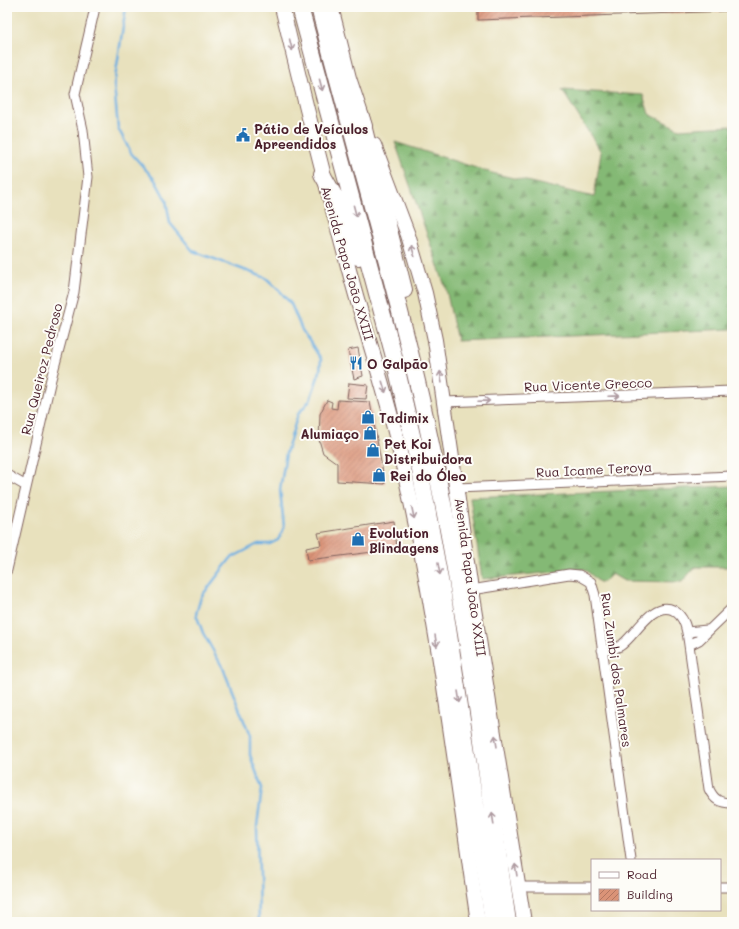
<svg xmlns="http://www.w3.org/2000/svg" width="739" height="929" font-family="Mali,sans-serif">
	<defs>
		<pattern id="forest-firs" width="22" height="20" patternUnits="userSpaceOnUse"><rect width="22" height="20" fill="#84b974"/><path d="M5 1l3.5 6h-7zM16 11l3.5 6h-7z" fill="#6e965f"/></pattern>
		<pattern id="building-hatch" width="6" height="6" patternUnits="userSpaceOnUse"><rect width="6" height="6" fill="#da9377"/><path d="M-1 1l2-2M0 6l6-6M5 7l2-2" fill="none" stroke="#b37762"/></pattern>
	</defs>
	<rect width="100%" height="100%" fill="#fdfcf7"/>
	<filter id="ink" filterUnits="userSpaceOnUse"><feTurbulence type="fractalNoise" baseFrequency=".025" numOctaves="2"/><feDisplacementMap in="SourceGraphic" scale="8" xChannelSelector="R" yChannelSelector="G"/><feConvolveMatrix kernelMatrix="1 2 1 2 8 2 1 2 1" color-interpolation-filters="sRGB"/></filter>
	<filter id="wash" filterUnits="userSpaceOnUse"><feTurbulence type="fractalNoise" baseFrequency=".012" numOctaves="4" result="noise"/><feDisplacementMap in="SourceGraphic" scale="16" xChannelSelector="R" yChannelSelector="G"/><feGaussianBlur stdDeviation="0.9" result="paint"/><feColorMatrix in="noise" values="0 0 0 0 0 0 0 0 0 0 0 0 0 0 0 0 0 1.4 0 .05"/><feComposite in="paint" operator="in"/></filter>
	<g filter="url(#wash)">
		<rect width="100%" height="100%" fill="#e8e1bd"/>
		<path fill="url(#forest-firs)" stroke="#676c50" d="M562 90 643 95 649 114 679 129 732 126V329L457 341 446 289 395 142 492 173 594 197 601 152Z
			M732 486V567H695L682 582 624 581 612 574 604 582H599L585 569 482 579 470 497Z"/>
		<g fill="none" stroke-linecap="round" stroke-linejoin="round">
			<path stroke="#6caee1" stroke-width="2.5" d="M126 7 114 85 118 128 131 153 155 180 166 200 170 223 193 251 266 278 280 291 291 304 302 330 321 359 320 371 310 400 298 414 286 453 280 490 284 527 281 534 278 540 270 544H258L231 558 201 597 196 614 203 633 223 668 250 736V755L262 788 257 826 259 922"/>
		</g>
		<g id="blocks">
			<path fill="url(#building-hatch)" d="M478 7H732V11L478 20Z
				M358 348 363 376 354 379 348 350Z
				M349 383 368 385 366 399 347 398Z
				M327 400 332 402 331 408 337 409 338 400 370 402 385 484 337 481V463L323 453 319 440 320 414Z
				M394 521 397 549 308 560 306 548 321 545 318 533Z"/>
		</g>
	</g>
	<g filter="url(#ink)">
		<use href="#blocks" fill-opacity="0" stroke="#81635e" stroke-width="1"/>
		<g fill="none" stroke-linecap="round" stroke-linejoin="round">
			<g stroke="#81635e" stroke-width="11">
				<path id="street" d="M445 402 732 391
					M7 475 26 486
					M457 488 732 476
					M7 570 51 379 74 292 88 177 83 130 75 94 94 12
					M471 590 569 574 579 575 591 582 595 595 631 860
					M687 632 707 630
					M689 645 699 640 732 608
					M602 650C608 650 614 649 620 646 634 638 652 600 673 610 686 617 687 632 689 645L709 789C714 800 720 803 732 803
					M518 887H592
					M720 887H732"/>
			</g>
			<g stroke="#81635e" stroke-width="16">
				<path id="primary" d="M282 7C304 99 327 190 352 281 368 340 388 398 401 457 437 610 455 767 478 922
					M331 7 349 78 365 126
					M374 145 408 235 425 293 435 340 471 590 524 922"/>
			</g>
			<g stroke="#81635e" stroke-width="18">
				<path id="highway" d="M300 7 393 353 420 470 443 596 493 922
					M319 7C356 154 401 300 432 449 465 605 485 764 508 922
					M361 117 404 290
					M322 174 335 197 358 257"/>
			</g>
			<use href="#street" stroke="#fff" stroke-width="9"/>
			<use href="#primary" stroke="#fff" stroke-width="14"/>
			<use href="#highway" stroke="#fff" stroke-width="16"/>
		</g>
		<defs><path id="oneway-shaft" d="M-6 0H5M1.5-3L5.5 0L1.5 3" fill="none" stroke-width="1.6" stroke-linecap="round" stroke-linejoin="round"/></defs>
		<g stroke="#ae9aa0">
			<use href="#oneway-shaft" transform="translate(291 45) rotate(76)"/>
			<use href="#oneway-shaft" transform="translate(321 85) rotate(75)"/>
			<use href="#oneway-shaft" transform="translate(355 211) rotate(75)"/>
			<use href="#oneway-shaft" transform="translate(413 251) rotate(-107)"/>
			<use href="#oneway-shaft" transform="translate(441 377) rotate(-99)"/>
			<use href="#oneway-shaft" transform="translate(384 387) rotate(73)"/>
			<use href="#oneway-shaft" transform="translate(614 396) rotate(-2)"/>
			<use href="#oneway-shaft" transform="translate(484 401) rotate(-2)"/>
			<use href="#oneway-shaft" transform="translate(413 513) rotate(78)"/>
			<use href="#oneway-shaft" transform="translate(439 569) rotate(80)"/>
			<use href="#oneway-shaft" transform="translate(436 641) rotate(81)"/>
			<use href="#oneway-shaft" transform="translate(459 697) rotate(81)"/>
			<use href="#oneway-shaft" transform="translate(496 741) rotate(-99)"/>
			<use href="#oneway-shaft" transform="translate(493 819) rotate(-99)"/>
			<use href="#oneway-shaft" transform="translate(516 870) rotate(-99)"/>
		</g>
	</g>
	<defs>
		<g id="civic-bare" transform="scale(1.08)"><path d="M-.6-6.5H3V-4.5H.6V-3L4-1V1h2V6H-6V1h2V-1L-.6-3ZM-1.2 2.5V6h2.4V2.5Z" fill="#1f6fb2" stroke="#fdfcf7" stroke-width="2.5" paint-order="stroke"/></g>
		<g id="restaurant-bare" transform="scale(1.08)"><path d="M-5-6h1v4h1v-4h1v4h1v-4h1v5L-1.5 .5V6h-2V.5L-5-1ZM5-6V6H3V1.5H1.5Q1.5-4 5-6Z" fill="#1f6fb2" stroke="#fdfcf7" stroke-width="2.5" paint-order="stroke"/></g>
		<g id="shop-bare" transform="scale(1.08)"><path d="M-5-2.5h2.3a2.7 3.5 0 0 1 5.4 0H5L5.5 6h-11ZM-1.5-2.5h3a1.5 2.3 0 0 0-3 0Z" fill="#1f6fb2" stroke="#fdfcf7" stroke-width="2.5" paint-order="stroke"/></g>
	</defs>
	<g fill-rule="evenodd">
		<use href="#civic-bare" x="243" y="135"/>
		<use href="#restaurant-bare" x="356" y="363"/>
		<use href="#shop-bare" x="368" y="417"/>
		<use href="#shop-bare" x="370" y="433"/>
		<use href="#shop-bare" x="373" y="450"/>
		<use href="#shop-bare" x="379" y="475"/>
		<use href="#shop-bare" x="358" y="539"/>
	</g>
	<g text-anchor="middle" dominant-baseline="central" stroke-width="4" stroke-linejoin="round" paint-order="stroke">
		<g font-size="13" font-weight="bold" fill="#4a1f2b" stroke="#fdfcf7" text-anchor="start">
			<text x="254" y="128">Pátio de Veículos<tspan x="254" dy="15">Apreendidos</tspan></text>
			<text x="367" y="363">O Galpão</text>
			<text x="379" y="417">Tadimix</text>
			<text x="359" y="433" text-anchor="end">Alumiaço</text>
			<text x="384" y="443">Pet Koi<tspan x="384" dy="15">Distribuidora</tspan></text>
			<text x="390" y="475">Rei do Óleo</text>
			<text x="369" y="532">Evolution<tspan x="369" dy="15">Blindagens</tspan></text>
		</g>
		<g font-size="13" fill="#4a1f2b" stroke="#fdfcf7">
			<text transform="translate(348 263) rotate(74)">Avenida Papa João XXIII</text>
			<text transform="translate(41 369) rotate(-76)">Rua Queiroz Pedroso</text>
			<text transform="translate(588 384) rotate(-2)">Rua Vicente Grecco</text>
			<text transform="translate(594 469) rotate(-3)">Rua Icame Teroya</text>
			<text transform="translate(471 577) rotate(82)">Avenida Papa João XXIII</text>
			<text transform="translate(617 670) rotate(82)">Rua Zumbi dos Palmares</text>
		</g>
	</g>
	<rect width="739" height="929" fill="none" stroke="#fdfcf7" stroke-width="24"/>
	<rect x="591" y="859" width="130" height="52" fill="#fdfcf7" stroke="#b5a4a5"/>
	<rect x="599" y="872" width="20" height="6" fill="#ffffff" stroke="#b5a4a5"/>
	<text x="627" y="879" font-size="12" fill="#4a1f2b">Road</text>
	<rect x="599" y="889" width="20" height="12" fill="url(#building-hatch)" stroke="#b5a4a5"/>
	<text x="627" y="899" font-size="12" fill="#4a1f2b">Building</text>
</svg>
